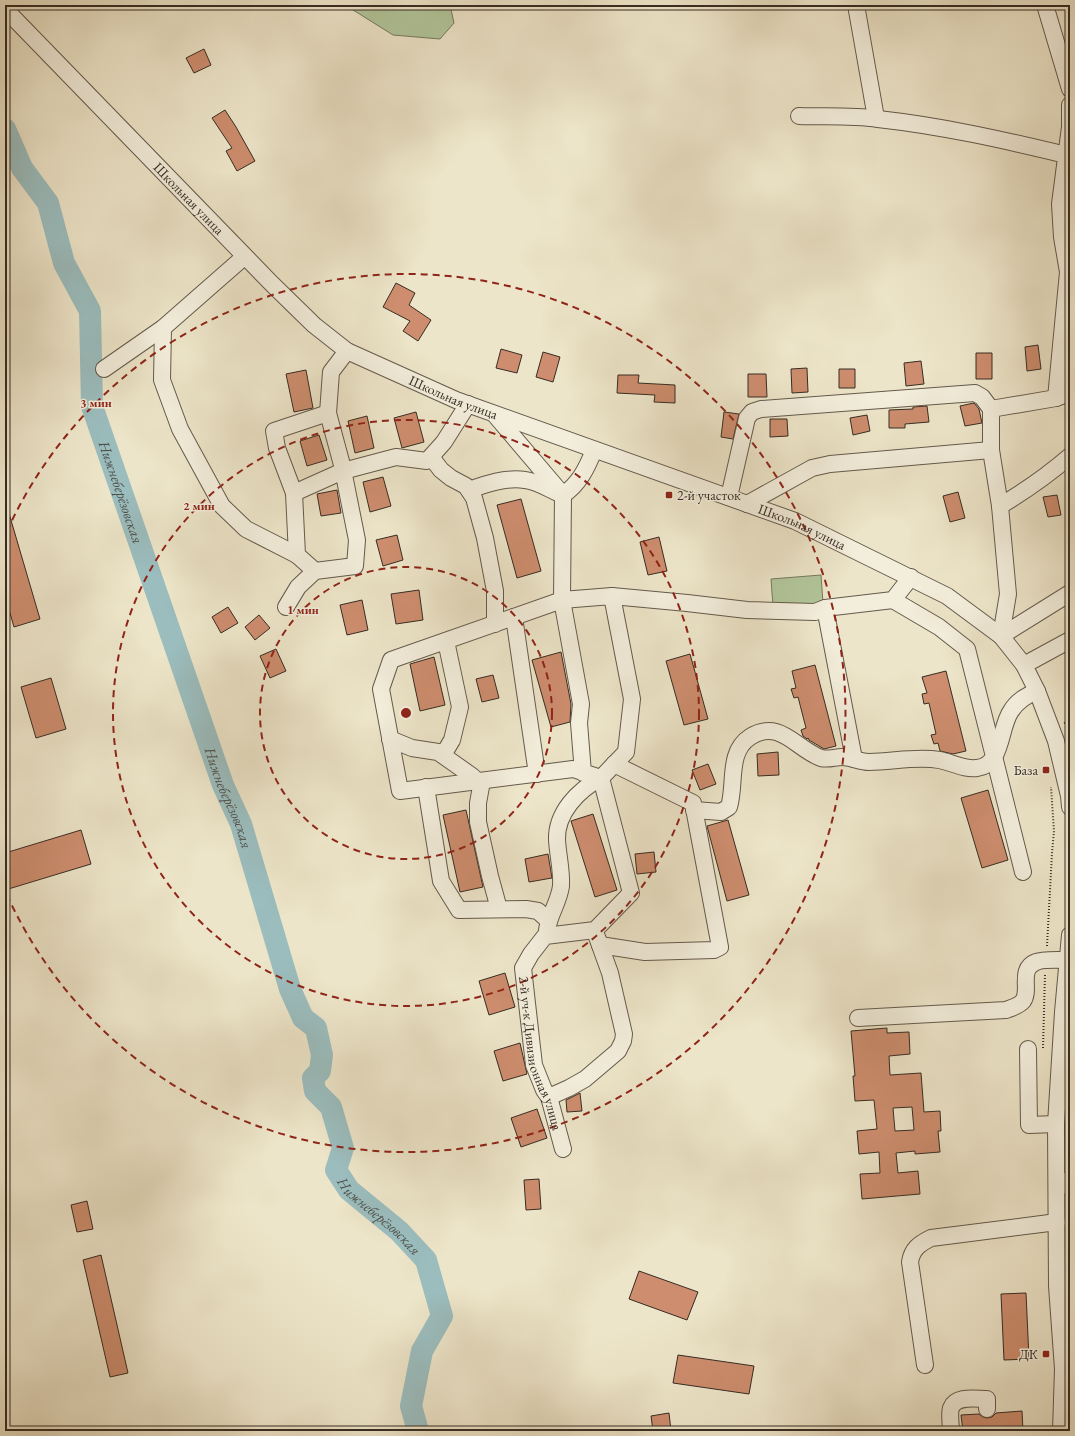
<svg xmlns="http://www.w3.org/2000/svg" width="1075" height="1436" font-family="'EB Garamond',serif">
	<rect width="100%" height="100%" fill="#ede5c9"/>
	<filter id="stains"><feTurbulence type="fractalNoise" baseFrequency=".005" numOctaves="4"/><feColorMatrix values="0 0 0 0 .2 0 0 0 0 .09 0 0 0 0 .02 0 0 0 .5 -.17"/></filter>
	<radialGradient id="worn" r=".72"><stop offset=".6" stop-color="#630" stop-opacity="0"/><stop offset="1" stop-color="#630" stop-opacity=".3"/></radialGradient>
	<path fill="#b2c69b" stroke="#74795f" d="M348 5H450L454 23 440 39 393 35 350 8Z
		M821 575 823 603 773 606 771 579Z"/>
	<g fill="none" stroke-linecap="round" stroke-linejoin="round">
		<path stroke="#9bbdbe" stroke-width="22" id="s1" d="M5 129 22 168 48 203 64 263 90 311 92 406 223 785 241 824 290 989 303 1018 316 1028 322 1055 320 1071 313 1078 315 1091 331 1107 343 1148 336 1170 349 1190 399 1231 426 1260 442 1316 422 1351 411 1406 418 1431"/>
	</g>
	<path fill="#cd8d6e" stroke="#362c23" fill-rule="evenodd" d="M204 49 211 65 194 73 186 58Z
		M225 110 236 127 255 161 237 171 226 151 232 148 212 118Z
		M396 283 415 293 409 305 431 320 418 341 403 331 410 321 383 307Z
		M1038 345 1041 369 1027 371 1025 347Z
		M501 349 522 355 517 373 496 368Z
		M543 352 560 357 553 382 536 377Z
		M976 353H992V379H976Z
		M921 361 924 384 906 386 904 363Z
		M807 368 808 392 792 393 791 369Z
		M839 369H855V388H839Z
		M306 370 313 408 294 412 286 374Z
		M748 374H766L767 397H748Z
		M618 375H639L638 383 675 385V403L654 402 655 395 617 393Z
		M974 403 979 409 982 423 965 426 960 406Z
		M927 406 929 422 905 424V428H889V410L913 409V407Z
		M416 412 424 442 402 448 394 418Z
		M724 412 739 414 733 439 721 437Z
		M867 415 870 431 853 435 850 418Z
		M367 416 374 448 355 453 348 421Z
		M770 419H787L788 436 770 437Z
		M319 435 327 460 307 466 300 441Z
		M383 477 391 506 370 512 363 482Z
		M337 490 341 513 321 516 317 494Z
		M958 492 965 518 950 522 943 496Z
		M1057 495 1061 515 1048 517 1043 497Z
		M521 499 541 571 517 578 497 505Z
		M8 510 40 619 14 627 5 596V511Z
		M397 535 403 560 383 566 376 540Z
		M659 537 667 571 648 575 640 542Z
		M419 590 423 620 396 624 391 594Z
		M362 600 368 630 347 635 340 605Z
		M228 607 238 623 221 633 212 617Z
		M259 615 270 628 255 640 245 627Z
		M276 649 286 671 270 678 260 656Z
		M561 652 571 704 570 722 551 727 532 660Z
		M690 654 708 719 684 725 666 661Z
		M434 657 445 705 420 711 410 664Z
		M815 665 836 746 824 749 809 740 808 738 807 739 803 736 801 730 806 728 798 697 794 698 791 689 796 688 792 671Z
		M946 671 966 751 953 754 940 751 938 743 934 744 931 735 936 734 929 703 924 704 922 694 927 693 922 677Z
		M493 675 499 698 482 702 476 679Z
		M51 678 66 729 36 738 21 687Z
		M778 752 779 775 758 776 757 754Z
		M708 764 716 784 700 790 692 770Z
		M988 790 1008 860 982 868 961 798Z
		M466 810 483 887 460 892 443 815Z
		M593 814 617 890 595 897 571 821Z
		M728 820 749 895 727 901 707 826Z
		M81 830 91 864 5 890V853Z
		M654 852 656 872 637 874 635 854Z
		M548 854 552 878 529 882 525 859Z
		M505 973 515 1007 489 1015 479 981Z
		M887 1028V1033L909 1032 910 1054 889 1056 890 1075 921 1073 924 1112 940 1111 941 1131H938L940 1152 915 1154V1151L896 1153 898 1173 918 1171 920 1194 862 1199 860 1174 880 1173 879 1152 859 1154 857 1131 877 1129 874 1100 855 1101 853 1076H855L851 1031ZM912 1107 914 1130 895 1131 893 1108Z
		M520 1043 527 1074 503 1081 494 1051Z
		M580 1093 582 1111 567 1112 566 1100Z
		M537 1109 547 1138 521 1147 511 1118Z
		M539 1179 541 1209 526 1210 524 1180Z
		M87 1201 93 1229 77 1232 71 1205Z
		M101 1255 128 1373 110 1377 83 1260Z
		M639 1271 698 1292 687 1320 629 1299Z
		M1026 1293 1029 1359 1004 1360 1001 1294Z
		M678 1355 754 1366 749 1394 673 1383Z
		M1022 1411 1023 1431H963L961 1415 979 1414 983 1417 987 1418 992 1417 996 1413Z
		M669 1413 671 1431H653L651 1416Z"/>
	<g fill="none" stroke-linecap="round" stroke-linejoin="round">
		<g stroke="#645a4c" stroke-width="18">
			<g id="minor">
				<path d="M856 5 876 118"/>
				<path d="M1045 5 1070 89"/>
				<path id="s2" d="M5 9 272 284 314 325 347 351 456 400 795 521 947 596 1001 636 1024 665 1037 691 1056 741 1069 796 1070 807"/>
				<path d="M799 116C825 117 852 115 878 119 942 126 1004 140 1066 155"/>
				<path d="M163 328 162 380 180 429 222 506 246 529 297 555"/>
				<path d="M104 369 163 328 244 257"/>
				<path d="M1056 398 1068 272 1062 237 1060 204 1070 127V105"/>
				<path d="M495 415 563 495"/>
				<path d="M431 457 441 470 451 478 466 486 474 498 485 538 495 591V624"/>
				<path d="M469 490C486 484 506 477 525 480 536 481 547 488 558 493"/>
				<path d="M294 493 343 471 396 457 427 461 444 442 468 404"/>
				<path id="s3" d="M563 495 562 600 612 596 632 699 626 752 601 778 631 893 595 930 545 936 531 954 523 968 534 1065 544 1090 549 1097 563 1149"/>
				<path d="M563 495C579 484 587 468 594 450"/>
				<path d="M729 497 747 418 752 412 761 409 975 393 982 397 991 409"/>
				<path d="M747 504 812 468 830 464 991 450"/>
				<path d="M1000 506C1025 491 1048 475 1070 456"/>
				<path d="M315 571 297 555 294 493 277 448 274 431 328 413"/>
				<path d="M612 596 687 603 747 610 815 612 825 608 893 600 911 577"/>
				<path d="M893 600 939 627 967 649 1023 872"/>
				<path d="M286 607 298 587 315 571 355 566 357 540 342 465 328 413 331 372 347 351"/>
				<path d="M825 608 854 759"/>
				<path d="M514 617 537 774"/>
				<path d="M1001 636 1008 594 1000 506 991 450V409L1056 398 1070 393"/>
				<path d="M1001 636 1070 593"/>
				<path d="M1024 665 1070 640"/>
				<path d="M390 739 412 748 438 752 472 776 477 781"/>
				<path d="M443 755 452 740 460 707 446 641"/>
				<path d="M583 773 579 723 581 704 562 600 391 660 381 689 400 791 573 769 601 778"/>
				<path d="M482 781 478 803V822L490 876 499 909"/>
				<path d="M426 787 441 881 459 910 526 909 538 911 549 921"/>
				<path d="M694 810 721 812 729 807C736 784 727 752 750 737 780 718 796 749 821 758 828 760 835 757 842 757 851 757 860 762 869 762 892 762 916 756 939 760 951 762 965 770 977 768 1003 765 999 728 1011 711 1017 701 1026 696 1037 691"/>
				<path d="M547 930C549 915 559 902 561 886 562 871 558 856 557 840 556 813 578 790 601 778"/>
				<path d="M600 945 645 952 714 950 720 947 693 803 614 764"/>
				<path d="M858 1018 1006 1010C1011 1008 1019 1006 1023 1001 1031 990 1018 969 1036 962 1042 959 1061 960 1068 960"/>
				<path d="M1028 1049 1029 1125 1056 1124"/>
				<path d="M549 1097 569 1088 585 1079 618 1051 623 1041 624 1034 610 973 597 937"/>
				<path d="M1057 1189 1070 1179"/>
				<path d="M925 1365 910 1262C912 1249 919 1244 931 1238L1057 1222"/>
				<path d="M951 1431C951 1425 949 1414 951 1408 956 1395 976 1399 987 1399V1409"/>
				<path d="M1061 1431 1063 1369 1057 1286 1056 1124 1063 1012 1070 935"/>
			</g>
		</g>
		<path stroke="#362c23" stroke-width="2" stroke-dasharray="1 2" stroke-linecap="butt" d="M1064 723 1070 721
			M1047 946 1052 853 1054 831 1051 787
			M1043 1048 1045 974"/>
		<use href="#minor" stroke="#f3eedc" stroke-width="16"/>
	</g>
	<g fill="none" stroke="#8f2418" stroke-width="2" stroke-dasharray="7 5">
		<circle cx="406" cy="713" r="146"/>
		<circle cx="406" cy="713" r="293"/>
		<path d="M7 531A439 439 0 1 1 7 895"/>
	</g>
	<g fill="#8f2418" stroke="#f3eedc" stroke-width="1.5">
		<rect x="665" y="491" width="8" height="8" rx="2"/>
		<rect x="1042" y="766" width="8" height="8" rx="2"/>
		<rect x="1042" y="1350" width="8" height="8" rx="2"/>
	</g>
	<g text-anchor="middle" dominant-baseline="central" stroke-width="3" stroke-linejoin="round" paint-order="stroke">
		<g font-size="14" fill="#362c23" stroke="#f3eedc">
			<text stroke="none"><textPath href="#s2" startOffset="264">Школьная улица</textPath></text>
			<text stroke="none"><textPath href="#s2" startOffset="600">Школьная улица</textPath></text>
			<text stroke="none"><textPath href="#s2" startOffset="972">Школьная улица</textPath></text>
			<text stroke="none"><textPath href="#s3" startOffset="697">2-й уч-к Дивизионная улица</textPath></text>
		</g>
		<g font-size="14" fill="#362c23" stroke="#f3eedc" text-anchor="end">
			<text x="677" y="495" text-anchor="start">2-й участок</text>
			<text x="1038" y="770">База</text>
			<text x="1038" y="1354">ДК</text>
		</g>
		<g font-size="15" font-style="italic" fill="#4f504a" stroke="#f3eedc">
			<text stroke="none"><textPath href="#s1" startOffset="389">Нижнеберёзовская</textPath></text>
			<text stroke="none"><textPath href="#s1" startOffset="713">Нижнеберёзовская</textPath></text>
			<text stroke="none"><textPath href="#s1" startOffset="1181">Нижнеберёзовская</textPath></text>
		</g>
	</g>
	<circle cx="406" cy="713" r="6" fill="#8f2418" stroke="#f3eedc" stroke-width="2"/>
	<g font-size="12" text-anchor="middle" font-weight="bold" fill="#8f2418" stroke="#f3eedc" stroke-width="3" stroke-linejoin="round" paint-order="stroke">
		<text x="96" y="407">3 мин</text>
		<text x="199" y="510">2 мин</text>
		<text x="303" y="614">1 мин</text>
	</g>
	<rect width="1075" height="1436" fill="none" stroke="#ede5c9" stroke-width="20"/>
	<rect x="6" y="6" width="1063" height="1424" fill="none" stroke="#362c23" stroke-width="2"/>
	<rect x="10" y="10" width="1055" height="1416" fill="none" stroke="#362c23"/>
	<rect width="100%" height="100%" filter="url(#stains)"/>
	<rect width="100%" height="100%" fill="url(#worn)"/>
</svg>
